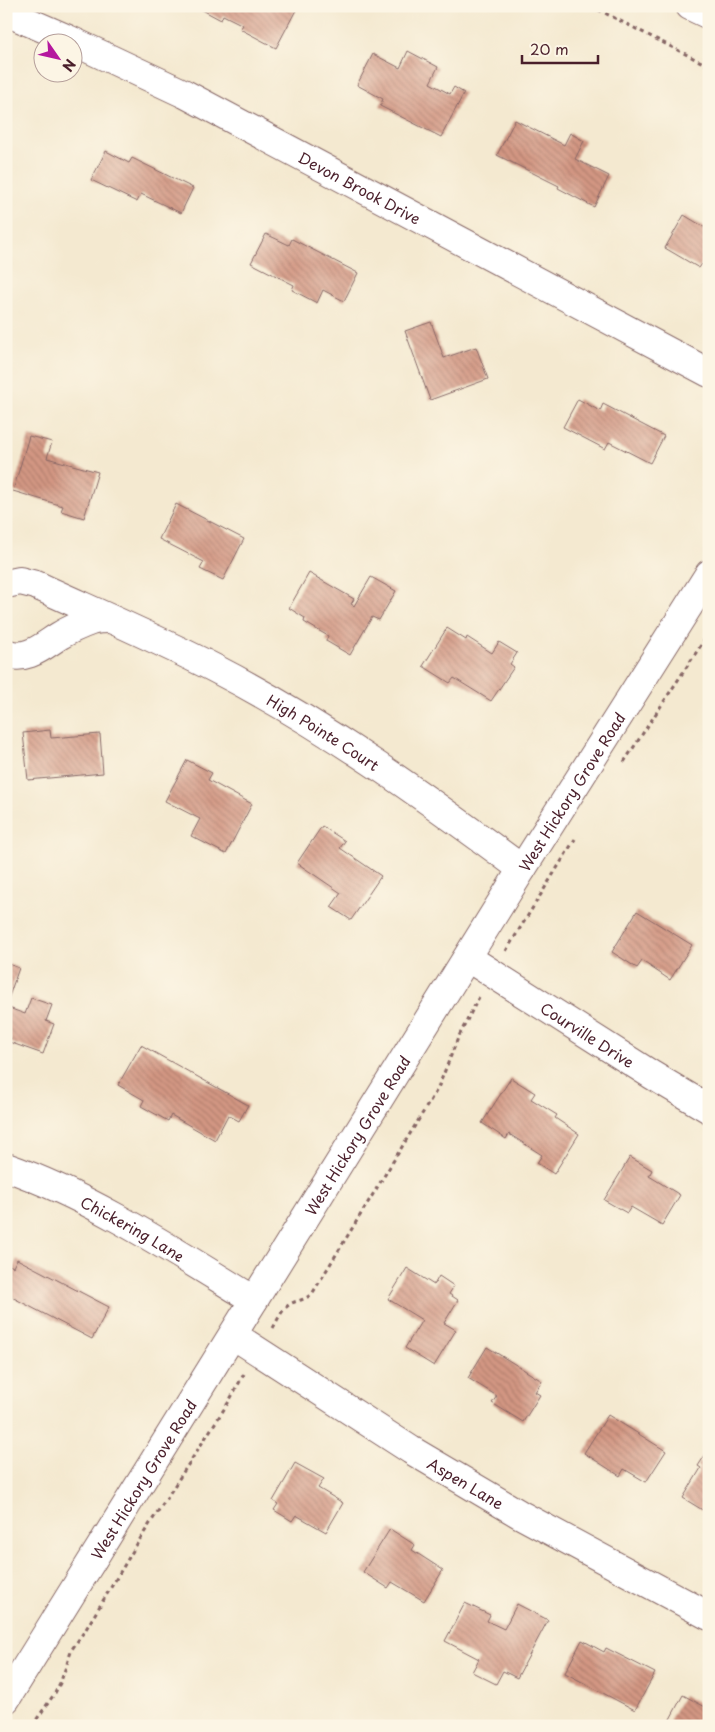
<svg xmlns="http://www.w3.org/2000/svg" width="715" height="1732" font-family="'Playpen Sans',sans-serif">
	<defs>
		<pattern id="building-back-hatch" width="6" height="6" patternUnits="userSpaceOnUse" patternTransform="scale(1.25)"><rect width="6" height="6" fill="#d39783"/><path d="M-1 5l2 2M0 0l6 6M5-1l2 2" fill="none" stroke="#ad7b6b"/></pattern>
	</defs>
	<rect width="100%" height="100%" fill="#fcf5e5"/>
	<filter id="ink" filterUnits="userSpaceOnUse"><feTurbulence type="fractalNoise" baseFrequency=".02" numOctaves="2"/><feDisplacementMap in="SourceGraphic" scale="10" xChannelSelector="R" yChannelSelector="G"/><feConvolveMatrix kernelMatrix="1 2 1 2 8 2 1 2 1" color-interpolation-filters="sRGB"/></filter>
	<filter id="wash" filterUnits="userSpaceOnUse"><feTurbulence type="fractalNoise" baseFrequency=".0096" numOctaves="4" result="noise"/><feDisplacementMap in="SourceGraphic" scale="20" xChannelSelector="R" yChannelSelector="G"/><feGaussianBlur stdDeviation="1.12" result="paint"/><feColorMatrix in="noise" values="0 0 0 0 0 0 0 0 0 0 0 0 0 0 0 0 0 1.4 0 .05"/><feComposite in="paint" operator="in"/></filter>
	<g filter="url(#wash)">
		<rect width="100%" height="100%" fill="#f4e9d0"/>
		<g id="blocks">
			<path fill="url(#building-back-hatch)" d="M195 6H288L296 10 276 48 240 29 243 25 223 15 221 20Z
				M408 51 438 67 430 83 450 94 454 87 464 93 441 137 380 106 383 99 357 85 373 54 400 68Z
				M515 120 564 145 570 133 584 141 575 159 609 176 594 207 558 188 559 186 497 155Z
				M106 151 129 163 132 158 193 188 181 213 141 194 137 202 91 180Z
				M684 215 709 230V268L702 264 699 268 665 248Z
				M266 234 289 245 292 239 358 273 344 301 323 290 317 303 292 290 294 285 251 263Z
				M431 322 444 358 476 347 488 379 430 400 405 331Z
				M578 399 600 411 603 404 664 436 650 463 609 442 605 449 563 427Z
				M29 436 52 442 47 458 98 472 84 518 61 511 63 506 13 491Z
				M176 504 244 539 223 580 200 569 204 562 159 539Z
				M309 573 354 599 351 604 354 606 371 577 396 591 379 620 372 617 350 655 326 641 328 636 304 622 305 618 289 608Z
				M447 628 466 640 467 637 492 653 499 642 517 653 510 664 514 667 491 701 454 678 450 683 423 666Z
				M50 730 51 738 100 734 103 773 28 780 23 733Z
				M187 760 212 773 208 780 252 804 226 854 191 836 200 819 165 801Z
				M322 826 345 841 340 848 381 876 351 920 331 907 341 893 297 863Z
				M637 911 692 945 670 980 642 961 637 968 612 952Z
				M6 963 19 968 7 1002H6Z
				M31 998 52 1005 46 1021 54 1024 43 1054 9 1042 11 1038 6 1036V1007L25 1014Z
				M141 1045 248 1105 239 1121 228 1115 215 1140 171 1115 168 1121 141 1106 144 1100 118 1085Z
				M511 1078 535 1093 531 1099 557 1115 555 1118 579 1134 554 1174 537 1163 542 1155 509 1134 506 1139 482 1123Z
				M630 1157 652 1170 649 1176 680 1195 662 1225 631 1207 627 1213 604 1200Z
				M17 1259 109 1307 92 1339 6 1294V1263L13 1267Z
				M407 1268 434 1285 439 1276 454 1286 449 1294 458 1300 444 1323 456 1330 434 1366 405 1348 422 1320 388 1299Z
				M487 1347 542 1381 535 1392 540 1395 523 1422 492 1403 497 1396 468 1378Z
				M608 1415 666 1451 646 1482 624 1469 620 1476 584 1453Z
				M709 1449V1514L683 1498 701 1468 698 1466Z
				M295 1463 324 1479 318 1488 343 1503 326 1532 296 1515 292 1521 274 1510 278 1504 273 1501Z
				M390 1529 415 1545 412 1550 443 1570 424 1601 392 1582 388 1588 363 1572Z
				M465 1603 490 1615 487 1621 504 1629 517 1604 548 1620 517 1678 503 1671 496 1684 472 1672 479 1659 445 1641Z
				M582 1640 604 1652 606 1648 655 1673 635 1710 565 1673Z
				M683 1695 709 1709V1726H678L669 1721Z"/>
		</g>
	</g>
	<g filter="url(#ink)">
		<use href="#blocks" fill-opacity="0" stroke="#866665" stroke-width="1"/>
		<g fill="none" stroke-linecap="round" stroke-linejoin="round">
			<g stroke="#866665" stroke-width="30">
				<g id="minor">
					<path id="s1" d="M6 12 68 39 185 94 709 373"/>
					<path id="s2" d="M6 584 20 581 36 585C95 612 156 638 214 668 323 724 424 796 522 869"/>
					<path d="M6 653C26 662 43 646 59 636 69 630 80 625 91 621 97 619 104 619 110 619"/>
					<path id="s3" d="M468 958 652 1075 709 1109"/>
					<path id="s4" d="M6 1167C92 1197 177 1253 254 1300"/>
					<path id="s5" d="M233 1335 411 1450 521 1515 709 1616"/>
				</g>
			</g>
			<g stroke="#866665" stroke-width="30">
				<g id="tertiary">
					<path id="s6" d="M6 1699 522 869 709 574"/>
				</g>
			</g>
			<g stroke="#866665" stroke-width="30">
				<path id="trunk" d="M690 6 709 15"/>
			</g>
			<path stroke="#866665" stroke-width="3" stroke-dasharray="4 4" stroke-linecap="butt" d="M591 6 709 66
				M624 762 709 633
				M506 951 575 839
				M273 1328C277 1321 282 1309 290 1304 297 1300 303 1301 312 1294L438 1088 458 1038 479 997
				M32 1726 55 1693 61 1681 72 1649 86 1629 140 1539 228 1403 244 1374"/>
			<use href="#minor" stroke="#fff" stroke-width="28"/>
			<use href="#tertiary" stroke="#fff" stroke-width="28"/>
			<use href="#trunk" stroke="#fff" stroke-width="28"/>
		</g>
	</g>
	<g text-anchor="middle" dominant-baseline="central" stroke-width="4" stroke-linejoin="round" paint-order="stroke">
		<g font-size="15" fill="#4a1f2b" stroke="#fcf5e5">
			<text stroke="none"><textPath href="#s1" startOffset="395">Devon Brook Drive</textPath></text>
			<text stroke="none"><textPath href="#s2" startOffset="354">High Pointe Court</textPath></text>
			<text stroke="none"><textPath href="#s6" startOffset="1069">West Hickory Grove Road</textPath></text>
			<text stroke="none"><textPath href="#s3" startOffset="142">Courville Drive</textPath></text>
			<text stroke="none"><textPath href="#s6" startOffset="664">West Hickory Grove Road</textPath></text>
			<text stroke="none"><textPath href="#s4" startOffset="141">Chickering Lane</textPath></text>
			<text stroke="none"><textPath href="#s6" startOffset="259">West Hickory Grove Road</textPath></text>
			<text stroke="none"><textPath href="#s5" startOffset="276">Aspen Lane</textPath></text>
		</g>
	</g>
	<rect width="715" height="1732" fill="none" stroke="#fcf5e5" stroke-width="25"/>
	<g transform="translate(58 58) rotate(124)"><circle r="24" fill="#fcf5e5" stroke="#b59f9b"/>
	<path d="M0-4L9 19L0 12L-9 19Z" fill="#b5179e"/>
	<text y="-8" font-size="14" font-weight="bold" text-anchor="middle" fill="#4a1f2b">N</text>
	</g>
	<path d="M522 55v8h76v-8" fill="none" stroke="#4a1f2b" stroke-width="2.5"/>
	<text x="530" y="55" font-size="15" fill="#4a1f2b" stroke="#fcf5e5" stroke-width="4" paint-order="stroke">20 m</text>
</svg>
